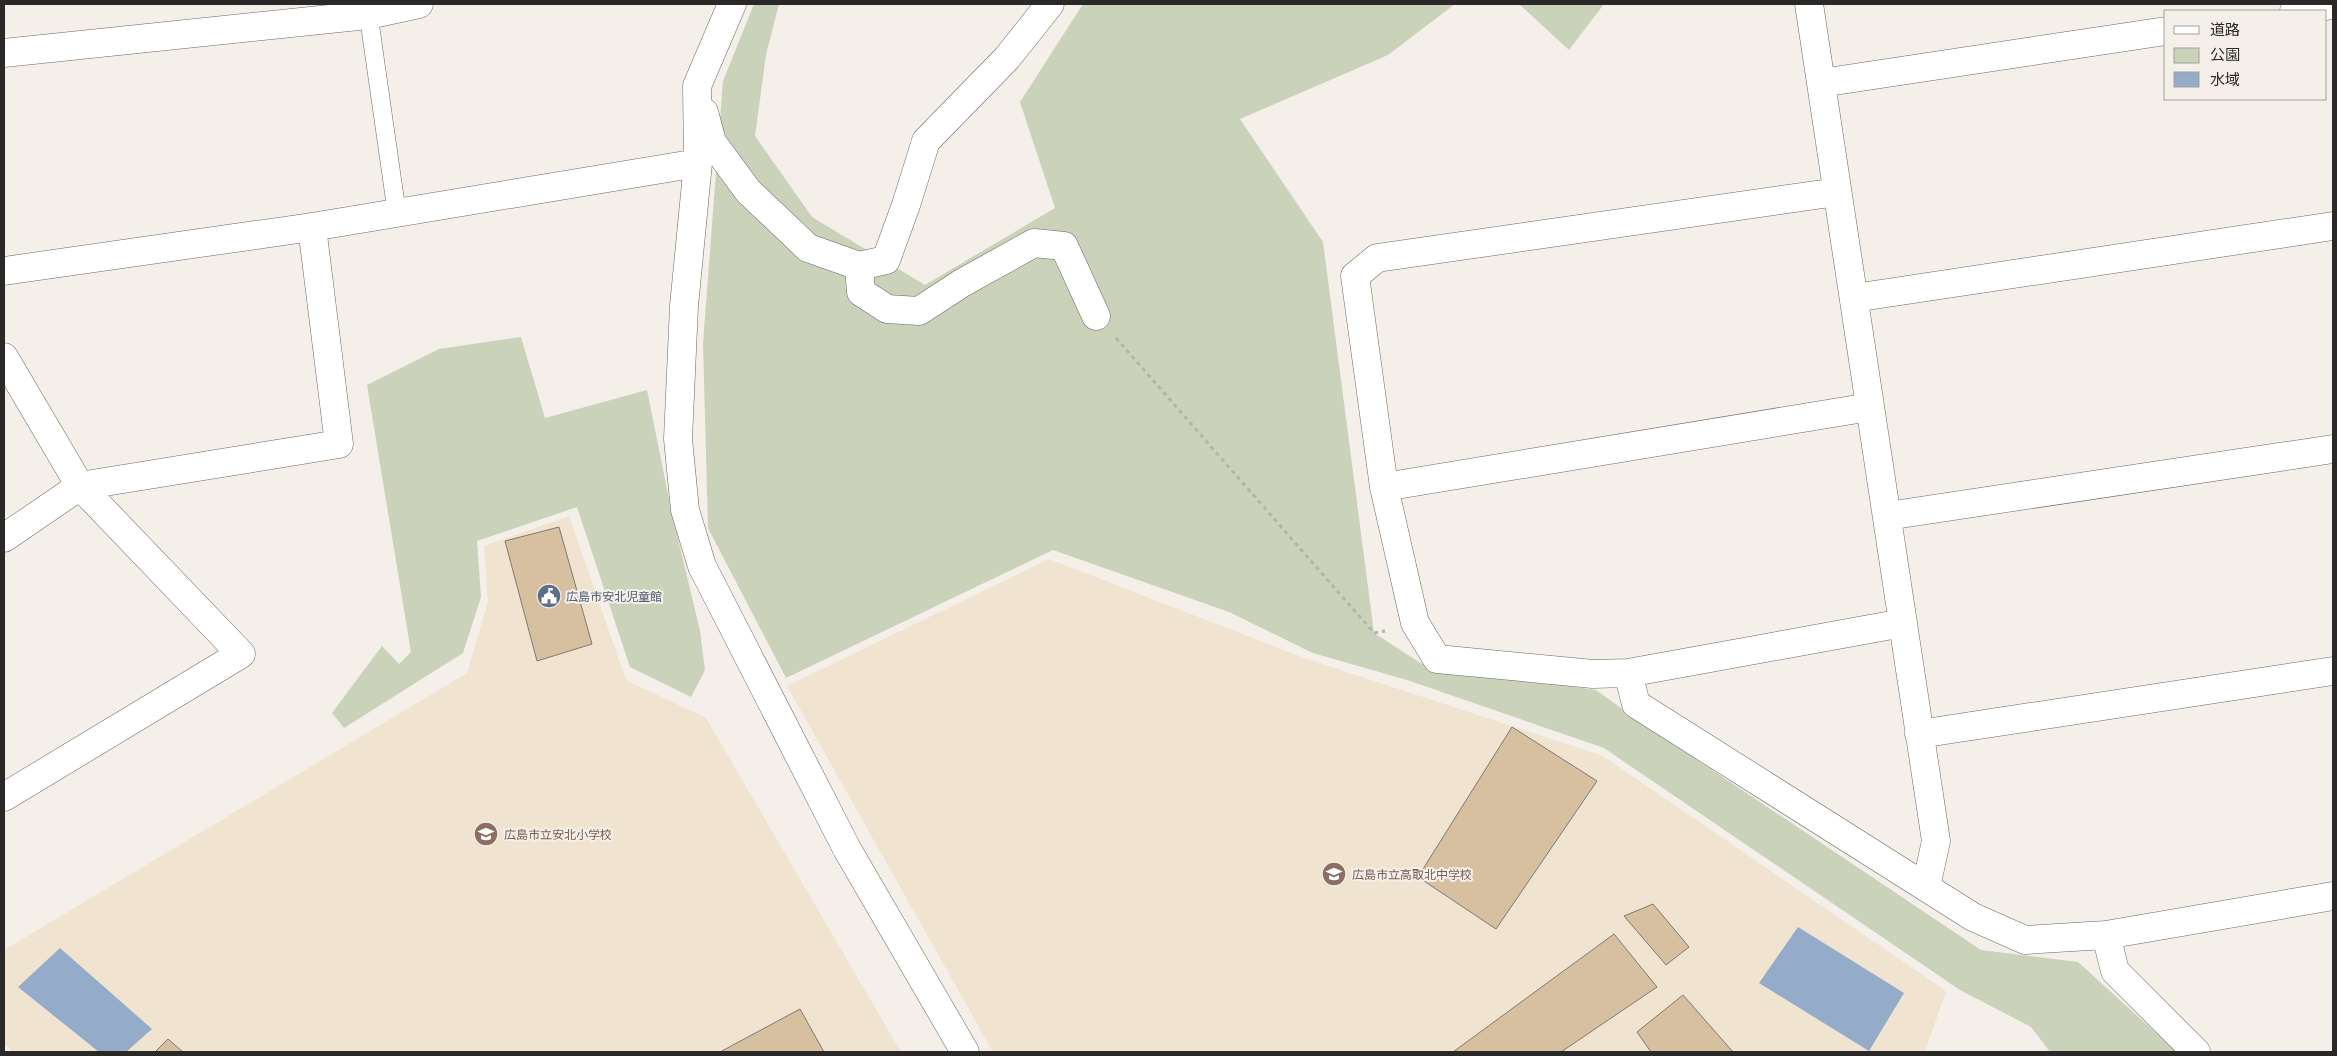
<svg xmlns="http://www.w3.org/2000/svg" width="2337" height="1056" font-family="'Noto Serif','Noto Sans JP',serif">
	<rect width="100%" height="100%" fill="#f4efe9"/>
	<path fill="#f0e4d0" d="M569 516 626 680 706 718 901 1052H13L4 1044V950L467 673 488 602 484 546Z
		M1049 559 1307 659 1603 756 1946 991 1925 1052H993L787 686Z"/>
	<path fill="#cad2ba" d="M754 4H779L766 55 755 136 812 217 925 285 1055 208 1020 102 1083 4H1455L1388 55 1240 119 1323 242 1374 633 1422 664 1596 690 1639 721 1981 950 2078 962 2177 1052H2050L2031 1027 1960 990 1604 748 1407 680 1313 653 1229 612 1053 550 786 678 708 528 703 343 723 81Z
		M1519 4H1604L1569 50Z
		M521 337 545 418 647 390 671 509 700 631 705 670 691 697 630 667 577 507 477 541 481 597 463 653 344 728 332 713 382 646 399 664 411 652 367 385 439 349Z"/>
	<path fill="#94acca" d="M1798 927 1904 993 1869 1051 1759 983Z
		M60 948 152 1029 126 1052H99L18 987Z"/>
	<path fill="#d6c09f" stroke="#7d7973" d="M559 527 592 644 537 661 505 541Z
		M1512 727 1597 781 1496 929 1418 877Z
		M1653 904 1689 947 1666 965 1624 916Z
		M1614 934 1657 987 1561 1052H1453Z
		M1683 995 1733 1052H1651L1637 1032Z
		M800 1009 824 1052H720Z
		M168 1039 183 1052H155Z"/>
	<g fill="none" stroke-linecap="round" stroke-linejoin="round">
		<g stroke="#6b6761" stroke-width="19">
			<path id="lane" d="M367 4 397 214"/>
		</g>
		<g stroke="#6b6761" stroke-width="29">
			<path id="street" d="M732 4 697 86 698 163 684 306 678 439 685 510 702 566 847 849 965 1052
				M1809 4 1936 841 1926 887
				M2294 11 2333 5
				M4 53 368 15 419 4
				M1821 83 2166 31
				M704 112 712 142 748 191 808 248 859 266 886 260 906 205 926 141 1007 58 1050 4
				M1837 192 1377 258 1355 276 1384 487 1415 623 1437 659 1593 674 1628 673 1903 623
				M859 266 861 292 887 309 919 311 962 283 1034 243 1064 246 1096 316
				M4 271 312 227 698 163
				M1854 298 2333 226
				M4 357 80 486 241 654 4 797
				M1384 487 1870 407
				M1887 516 2333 449
				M4 538 80 486 339 444 312 227
				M1628 673 1636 704 1973 917 2025 940 2106 935 2333 896
				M1919 734 2333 671
				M2106 935 2115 971 2196 1052"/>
		</g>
		<path stroke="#b6b2ad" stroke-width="3" stroke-dasharray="4 4" stroke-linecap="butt" d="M1116 338 1374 633 1385 631"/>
		<use href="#lane" stroke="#fff" stroke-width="18"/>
		<use href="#street" stroke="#fff" stroke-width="28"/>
	</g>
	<defs>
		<g id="civic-disc" transform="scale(1.25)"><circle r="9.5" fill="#5c6f8a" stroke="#f4efe9"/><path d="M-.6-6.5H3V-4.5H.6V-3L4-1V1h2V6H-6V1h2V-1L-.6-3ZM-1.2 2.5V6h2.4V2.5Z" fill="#fff"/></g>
		<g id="school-disc" transform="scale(1.25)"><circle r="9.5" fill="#8d6e63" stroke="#f4efe9"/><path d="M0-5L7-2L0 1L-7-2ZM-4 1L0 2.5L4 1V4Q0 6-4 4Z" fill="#fff"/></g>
	</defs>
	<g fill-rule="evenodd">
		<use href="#civic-disc" x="549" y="596"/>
		<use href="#school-disc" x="486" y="834"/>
		<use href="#school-disc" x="1334" y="874"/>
	</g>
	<g text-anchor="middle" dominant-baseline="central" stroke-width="4" stroke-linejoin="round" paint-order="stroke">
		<g font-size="12" fill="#4e5e75" stroke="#f4efe9" text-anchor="start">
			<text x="566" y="596">広島市安北児童館</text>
		</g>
		<g font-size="12" fill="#785e54" stroke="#f4efe9" text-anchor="start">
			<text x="504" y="834">広島市立安北小学校</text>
			<text x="1352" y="874">広島市立高取北中学校</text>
		</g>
	</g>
	<rect width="2337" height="1056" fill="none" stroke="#2b2927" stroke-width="10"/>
	<rect x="2164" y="10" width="162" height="90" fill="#f4efe9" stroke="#a4a09b"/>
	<rect x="2174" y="26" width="25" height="8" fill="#ffffff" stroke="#a4a09b"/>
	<text x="2210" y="35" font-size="15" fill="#2b2927">道路</text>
	<rect x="2174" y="48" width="25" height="15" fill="#cad2ba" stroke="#a4a09b"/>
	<text x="2210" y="60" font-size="15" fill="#2b2927">公園</text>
	<rect x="2174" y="72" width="25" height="15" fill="#94acca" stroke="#a4a09b"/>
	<text x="2210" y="85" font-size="15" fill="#2b2927">水域</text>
</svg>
